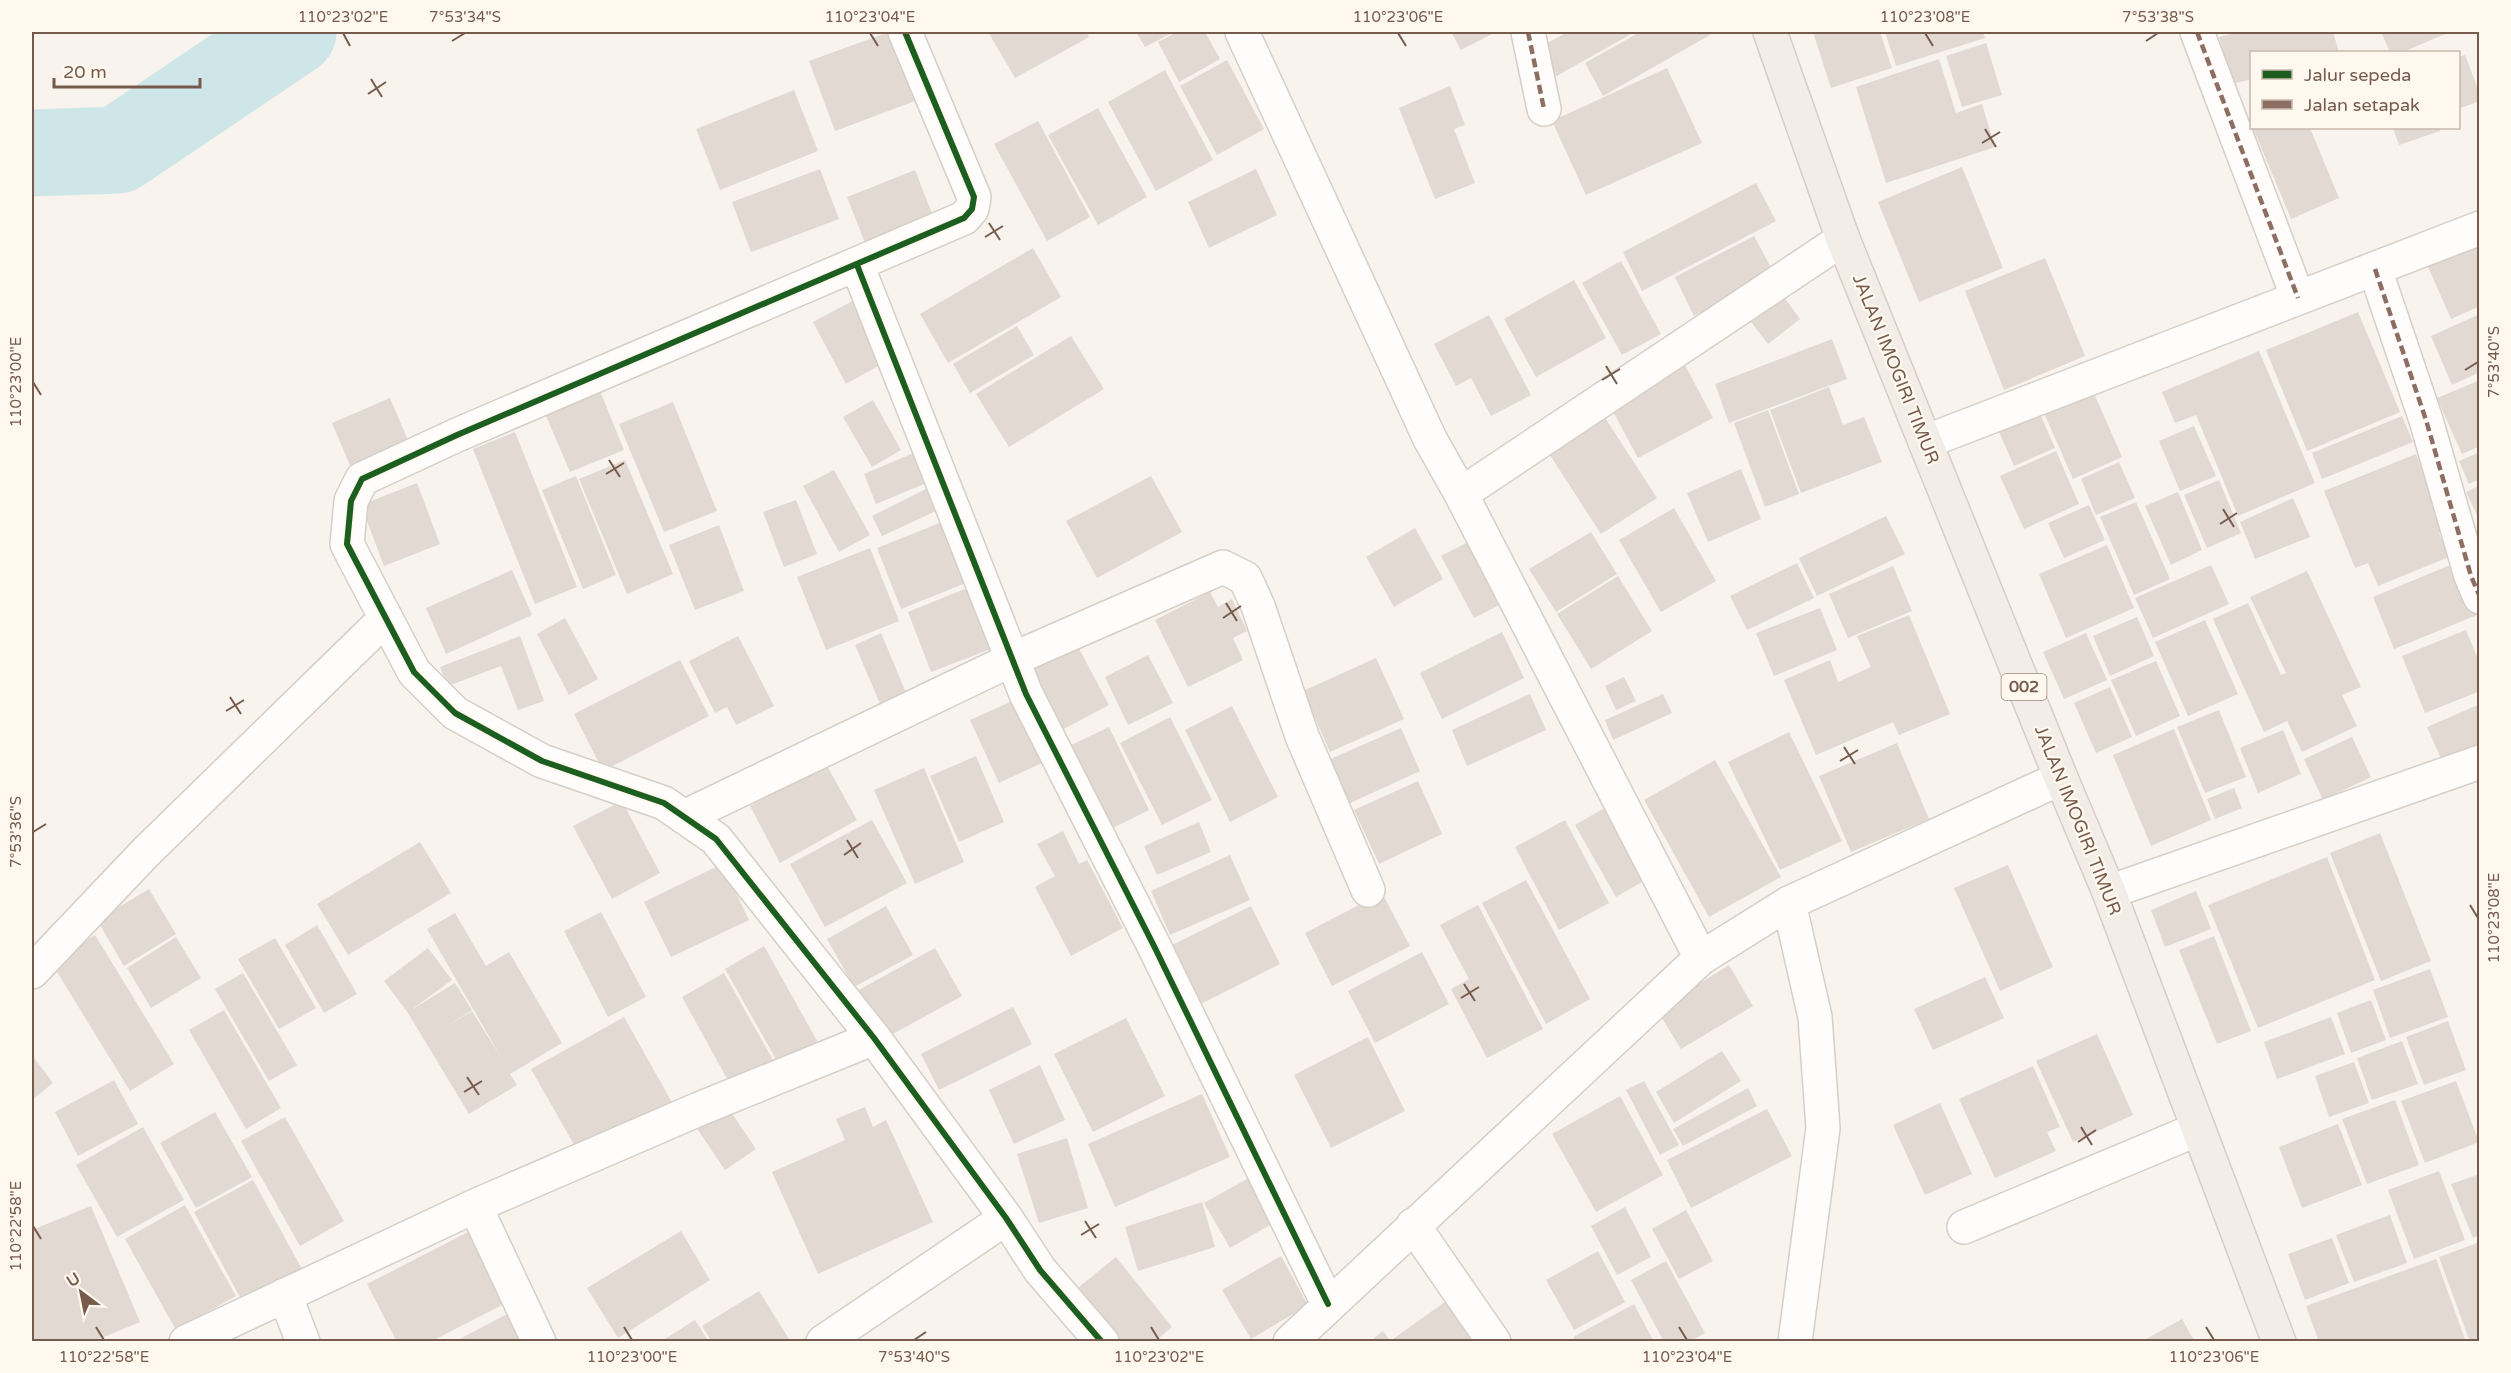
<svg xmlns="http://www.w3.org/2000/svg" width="2511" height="1373" font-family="'Varela Round',sans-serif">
	<rect width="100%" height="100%" fill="#f8f3ed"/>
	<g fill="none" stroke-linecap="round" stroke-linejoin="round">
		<path stroke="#cfe6e8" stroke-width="87" d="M32 153 118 150 293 32"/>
	</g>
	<path fill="#e2d9d2" d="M889 32 915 101 835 131 809 61Z
		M988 32H1086L1089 37 1015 78Z
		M1136 32H1174L1145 47Z
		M1177 32H1205L1220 59 1179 82 1158 42Z
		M1451 32H1496L1461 50Z
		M1568 32H1635L1553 78 1536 49Z
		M1640 32H1708L1710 35 1603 96 1585 63Z
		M1813 32H1880L1892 68 1831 88Z
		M1885 32H1983L1985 38 1896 66Z
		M2239 32H2333L2339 52H2252V79L2232 84 2219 37Z
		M2381 32H2444L2445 34 2403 52H2390Z
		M1986 43 2002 95 1962 107 1946 56Z
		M2465 55 2480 94V101L2458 109V57Z
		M1939 59 1956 113 1982 104 1995 147 1886 183 1856 87Z
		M1227 60 1264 129 1217 155 1180 86Z
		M1667 68 1702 143 1586 195 1552 121Z
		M1165 70 1213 160 1156 191 1108 102Z
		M1450 86 1465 125 1454 129 1475 183 1435 199 1399 108Z
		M794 90 818 151 720 190 696 129Z
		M1098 108 1147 197 1098 225 1048 135Z
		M1038 121 1090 217 1047 241 994 144Z
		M2253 128H2310L2339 198 2291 219Z
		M2393 128H2439L2440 131 2399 145Z
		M1962 167 2003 268 1919 302 1878 202Z
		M820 169 839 219 751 252 732 202Z
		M1256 169 1277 215 1209 248 1188 202Z
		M915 170 935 221 867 248 847 197Z
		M1756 183 1776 221 1642 291 1623 252Z
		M2480 235V306L2451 319 2425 260Z
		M1754 236 1775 275 1694 316 1675 277Z
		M1033 248 1061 297 948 363 920 314Z
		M2045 258 2085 356 2004 390 1965 291Z
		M1621 261 1661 334 1622 355 1582 283Z
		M1574 280 1606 338 1536 377 1504 319Z
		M1781 293 1800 319 1768 344 1748 318Z
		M858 298 891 359 846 384 813 322Z
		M2358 312 2400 412 2307 451 2266 350Z
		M2480 314V372L2452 385 2431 336Z
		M1489 315 1531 395 1491 416 1471 378 1456 386 1434 344Z
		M1017 326 1034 355 970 393 953 364Z
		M1071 336 1104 389 1009 447 976 394Z
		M1832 339 1847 379 1729 423 1715 384Z
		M2259 351 2315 483 2238 516 2196 415 2175 423 2162 392Z
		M1685 365 1713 418 1638 458 1610 406Z
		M2480 380V446L2462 454 2437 398Z
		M598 386 624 450 570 472 543 409Z
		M1829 387 1843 425 1864 417 1882 462 1801 493 1770 410Z
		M2093 391 2122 457 2073 479 2044 413Z
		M390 398 410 445 352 470 332 423Z
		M873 400 901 450 872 467 843 417Z
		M673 402 717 511 664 532 619 424Z
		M2037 407 2055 448 2014 466 1996 425Z
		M1768 410 1799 494 1765 507 1734 423Z
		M1602 413 1657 498 1601 534 1546 449Z
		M2402 416 2413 442 2322 479 2312 453Z
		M2194 426 2216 476 2180 491 2159 441Z
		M515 432 577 587 535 604 473 449Z
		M2056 451 2079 504 2024 529 2000 476Z
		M916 452 929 482 876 504 864 474Z
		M2480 452V479L2469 484 2459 461Z
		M2416 454 2446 530 2439 533 2449 557 2378 586 2368 563 2355 568 2324 491Z
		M625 460 673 574 627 594 579 479Z
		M2119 462 2135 498 2096 515 2081 479Z
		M1741 469 1761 519 1708 542 1687 493Z
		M834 470 870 535 839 552 803 486Z
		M576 476 616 575 583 589 542 490Z
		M1151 476 1182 532 1097 578 1066 521Z
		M2219 480 2241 533 2207 548 2184 495Z
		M417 483 440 544 384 566 361 505Z
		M936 484 947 506 882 536 872 516Z
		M2480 485V522L2466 492Z
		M2178 492 2202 550 2171 565 2145 506Z
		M2293 498 2310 537 2255 559 2240 522Z
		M796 500 817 554 784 567 763 512Z
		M2136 502 2170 579 2134 595 2100 517Z
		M2089 505 2105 540 2064 558 2048 523Z
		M1674 508 1716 581 1661 612 1619 540Z
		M1886 516 1905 554 1817 596 1799 558Z
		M952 518 976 579 901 609 877 548Z
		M719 525 744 591 695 610 669 545Z
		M1415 528 1443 579 1394 607 1366 557Z
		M1591 532 1617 574 1556 612 1529 569Z
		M1470 541 1503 603 1474 618 1441 556Z
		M2107 545 2134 608 2066 638 2039 574Z
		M870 548 899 621 826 650 797 577Z
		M1797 563 1814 598 1747 630 1730 596Z
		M2455 563 2477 615 2394 649 2373 597Z
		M2211 565 2229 604 2153 638 2135 598Z
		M1893 566 1912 611 1848 638 1829 594Z
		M512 570 532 615 446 654 426 608Z
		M2307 571 2361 687 2342 695 2357 726 2302 752 2287 721 2264 732 2213 619 2248 603 2281 675 2286 673 2250 597Z
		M1618 576 1652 631 1591 669 1557 614Z
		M977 584 1001 645 931 672 908 612Z
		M1210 592 1218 607 1232 599 1247 631 1233 638 1243 660 1188 687 1155 620Z
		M1820 608 1837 650 1774 676 1756 633Z
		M1909 615 1950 714 1899 735 1893 722 1816 755 1784 680 1830 660 1838 682 1871 667 1857 636Z
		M2137 617 2154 656 2110 676 2093 636Z
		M565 618 598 679 569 695 537 634Z
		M2205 620 2238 694 2188 716 2155 642Z
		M2466 630 2480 664V691L2425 713 2402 656Z
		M1502 632 1524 678 1442 719 1420 673Z
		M881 633 907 695 881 706 855 645Z
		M2086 633 2107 680 2064 699 2043 652Z
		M520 636 544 701 518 710 501 666 448 686 440 667Z
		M738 636 774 706 736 725 727 707 715 713 689 661Z
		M1076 643 1109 705 1062 730 1029 668Z
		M1148 655 1173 703 1128 725 1105 677Z
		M1376 658 1404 719 1330 752 1303 691Z
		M680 660 709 716 603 771 574 714Z
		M2156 661 2180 716 2136 736 2111 680Z
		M1624 677 1636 701 1616 710 1605 686Z
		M2110 687 2132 737 2096 753 2074 703Z
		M1530 694 1546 730 1467 766 1452 730Z
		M1663 694 1672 713 1613 740 1605 720Z
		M1019 698 1048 760 999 783 970 720Z
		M2480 704V747L2443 763 2427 727Z
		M1232 706 1278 797 1230 822 1185 730Z
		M2219 710 2246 777 2205 793 2177 727Z
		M1170 717 1212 800 1162 825 1120 743Z
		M1109 727 1149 810 1103 833 1063 749Z
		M1401 728 1420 771 1346 805 1326 761Z
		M2174 729 2211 820 2151 846 2113 755Z
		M2283 730 2301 774 2258 793 2240 748Z
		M1789 732 1842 841 1780 870 1728 762Z
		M2352 737 2371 777 2323 800 2304 759Z
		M1897 743 1929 819 1851 852 1819 776Z
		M976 756 1004 822 959 842 930 776Z
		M1715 760 1781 877 1709 917 1644 800Z
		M826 764 857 820 780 863 750 806Z
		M924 768 964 862 915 884 874 790Z
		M1418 781 1442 834 1379 864 1354 810Z
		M2234 788 2242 808 2215 819 2207 799Z
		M622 801 660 873 612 899 573 826Z
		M1613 803 1654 875 1616 897 1575 825Z
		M872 820 907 883 825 927 790 864Z
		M1565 820 1609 903 1559 930 1515 847Z
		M1199 822 1211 852 1157 875 1144 846Z
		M1063 831 1079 864 1087 860 1123 928 1071 956 1035 887 1055 876 1037 844Z
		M2380 833 2431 961 2381 981 2330 853Z
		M420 842 451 893 348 955 317 904Z
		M1230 855 1250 900 1170 935 1151 891Z
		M2327 857 2375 980 2258 1028 2208 905Z
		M722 864 749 920 671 957 644 902Z
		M2008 865 2053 967 2000 991 1954 888Z
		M1526 880 1590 999 1546 1024 1482 903Z
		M149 889 176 934 124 966 97 920Z
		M2196 891 2211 929 2165 947 2151 910Z
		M1382 893 1410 946 1332 986 1305 933Z
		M1478 905 1543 1029 1487 1058 1451 989 1469 979 1440 925Z
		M886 906 913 955 854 987 827 939Z
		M1251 906 1280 964 1197 1006 1168 947Z
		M601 912 646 997 608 1017 564 931Z
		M455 913 486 966 509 952 562 1043 510 1074 517 1085 469 1114 408 1013 384 981 428 948 452 980 411 1010 455 983 472 1010 446 1027 472 1011 502 1059 427 929Z
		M317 925 357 994 324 1013 285 945Z
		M95 935 174 1064 130 1091 51 962Z
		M2214 936 2251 1031 2217 1044 2179 950Z
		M176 937 201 978 151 1008 127 968Z
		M275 938 316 1008 279 1029 238 959Z
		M764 946 820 1046 781 1068 725 969Z
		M935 948 962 996 882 1040 855 992Z
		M1422 952 1449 1004 1375 1043 1348 991Z
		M1729 965 1753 1006 1681 1049 1657 1010Z
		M2430 969 2448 1017 2390 1038 2373 990Z
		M243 973 297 1065 269 1081 215 989Z
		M724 973 773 1060 730 1084 682 997Z
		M1985 977 2004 1018 1933 1050 1914 1009Z
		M2371 1000 2386 1040 2351 1053 2337 1013Z
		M1013 1007 1032 1044 939 1090 921 1054Z
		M224 1010 281 1108 246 1129 189 1030Z
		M624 1017 674 1106 581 1157 531 1069Z
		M2331 1017 2345 1054 2277 1079 2264 1042Z
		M1126 1018 1165 1096 1093 1132 1054 1054Z
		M2448 1021 2466 1070 2424 1085 2406 1037Z
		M2097 1034 2133 1115 2073 1142 2036 1061Z
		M1368 1037 1405 1111 1331 1148 1294 1075Z
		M2402 1041 2418 1084 2372 1100 2357 1058Z
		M1722 1051 1741 1081 1674 1123 1656 1092Z
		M32 1055 53 1083 32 1100Z
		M2354 1062 2369 1103 2329 1117 2315 1076Z
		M1040 1065 1065 1120 1014 1144 989 1090Z
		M2033 1066 2060 1127 2047 1132 2056 1151 1995 1178 1959 1099Z
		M114 1080 138 1124 78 1156 55 1112Z
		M1644 1081 1679 1145 1660 1155 1626 1090Z
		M2456 1081 2479 1142 2425 1163 2401 1101Z
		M1748 1088 1757 1106 1683 1146 1673 1129Z
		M1202 1094 1230 1157 1115 1207 1088 1144Z
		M1620 1096 1663 1175 1596 1212 1552 1134Z
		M2395 1100 2419 1165 2367 1184 2342 1119Z
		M725 1103 756 1149 725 1170 694 1124Z
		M1940 1103 1972 1174 1925 1195 1893 1125Z
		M865 1107 873 1127 886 1120 933 1222 818 1274 772 1172 845 1140 836 1119Z
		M1767 1109 1792 1156 1691 1208 1667 1160Z
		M215 1112 252 1177 196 1208 160 1143Z
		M285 1117 344 1221 300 1246 241 1141Z
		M2338 1124 2362 1185 2302 1208 2279 1147Z
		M143 1127 184 1200 117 1237 76 1165Z
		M1067 1138 1088 1208 1039 1223 1017 1154Z
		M2439 1171 2465 1240 2414 1259 2388 1190Z
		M2480 1174V1235L2473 1238 2451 1184Z
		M1254 1175 1280 1219 1230 1248 1204 1203Z
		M253 1180 302 1269 242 1301 194 1212Z
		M1202 1202 1215 1247 1138 1271 1125 1227Z
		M185 1205 236 1296 176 1330 125 1239Z
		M91 1206 140 1322 92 1342H32V1230Z
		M1625 1207 1651 1257 1617 1275 1591 1226Z
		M1686 1210 1713 1261 1679 1279 1652 1229Z
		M2390 1215 2407 1263 2354 1282 2336 1235Z
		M470 1231 506 1303 430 1342H397L367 1284Z
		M681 1231 710 1280 618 1338 587 1288Z
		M2332 1238 2349 1283 2305 1300 2288 1254Z
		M2480 1242V1342H2470L2439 1257Z
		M1598 1251 1625 1302 1574 1330 1546 1280Z
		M1281 1256 1308 1305 1251 1339 1222 1290Z
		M1116 1257 1172 1327 1154 1342H1116L1074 1291Z
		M2436 1259 2466 1342H2319L2306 1306Z
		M1666 1261 1705 1333 1689 1342H1664L1631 1280Z
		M759 1291 789 1339 785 1342H712L702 1326Z
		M1449 1299 1480 1342H1395L1393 1339Z
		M1634 1304 1654 1342H1576L1573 1337Z
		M509 1313 524 1342H454Z
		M2182 1319 2195 1342H2141Z
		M695 1320 709 1342H660Z
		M1383 1331 1391 1342H1369Z"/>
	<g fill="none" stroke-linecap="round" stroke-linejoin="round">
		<g stroke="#d5cfc8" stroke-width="36">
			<path id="minor" d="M905 32 974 197 972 209 964 218 457 435 362 479 351 501 347 544 414 672 455 713 542 761 664 803 716 839 874 1038 1006 1218 1040 1270 1102 1342
				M1242 32 1430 439 1461 494 1843 239
				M1528 32 1544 109
				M2197 32 2298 298
				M857 265 1026 694 1155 948 1328 1304
				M2375 269 2426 420 2471 576 2480 597
				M1925 442 2480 228
				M1461 494 1701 958
				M684 817 1013 659 1223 567 1245 578 1258 606 1302 736 1368 890
				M2109 892 2480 762
				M1789 903 1815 1017 1823 1128 1795 1342
				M32 972 145 853 386 618
				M475 1206 539 1342
				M1413 1225 1494 1342
				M1964 1227 2198 1129
				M285 1295 303 1342
				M186 1342 475 1206 699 1109 874 1038
				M823 1342 1006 1218
				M1290 1342 1701 958 1789 903 2061 778"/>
		</g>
		<g stroke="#d6cdc7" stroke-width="36">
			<path id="major" d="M1770 32 1843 239 2061 778 2109 892 2279 1342"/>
		</g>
		<use href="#minor" stroke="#fefdfc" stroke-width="33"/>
		<use href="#major" stroke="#f2eee7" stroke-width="33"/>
		<path stroke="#8d6e63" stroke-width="4.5" stroke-dasharray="9 4.5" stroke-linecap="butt" d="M1528 32 1544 109
			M2197 32 2298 298
			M2375 269 2426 420 2471 576 2480 597"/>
		<g stroke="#fff8ef" stroke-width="10">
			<path id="cycleway" d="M905 32 974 197 972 209 964 218 457 435 362 479 351 501 347 544 414 672 455 713 542 761 664 803 716 839 874 1038 1006 1218 1040 1270 1102 1342
				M857 265 1026 694 1155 948 1328 1304"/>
		</g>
		<use href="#cycleway" stroke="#1b5e20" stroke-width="6"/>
	</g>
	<path fill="none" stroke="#765b4d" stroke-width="2" d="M343 33 350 46M870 33 878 46M1398 33 1406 46M1925 33 1933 46M452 41 465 33M2146 41 2158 33M371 79 382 97M368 94 386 82M1985 129 1996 147M1982 143 2000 132M989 223 1000 240M985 237 1003 226M1606 366 1617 384M2465 370 2478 362M1602 380 1620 369M33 382 41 395M609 460 620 477M606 474 624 463M2223 509 2234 527M2220 524 2237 513M1226 603 1237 621M1223 618 1241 606M230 697 241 714M226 711 244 700M1844 747 1855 764M1840 761 1858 750M33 832 46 824M847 840 858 858M844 855 861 843M2470 905 2478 918M1464 984 1475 1001M1461 998 1479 987M467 1077 479 1095M464 1092 482 1081M2081 1127 2092 1145M2078 1142 2096 1130M1085 1221 1096 1238M33 1226 41 1239M1081 1235 1099 1224M96 1327 104 1340M624 1327 632 1340M1151 1327 1159 1340M1679 1327 1687 1340M2206 1327 2214 1340M914 1340 926 1332"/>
	<g text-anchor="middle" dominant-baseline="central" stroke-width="4.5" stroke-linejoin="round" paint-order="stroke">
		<rect fill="#fff8ef" stroke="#9f8a7e" stroke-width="1.5" x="2001.5" y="674" width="45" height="26" rx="4.5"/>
		<g font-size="16" font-weight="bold" fill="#765b4d">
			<text x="2024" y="687">002</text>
		</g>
		<g font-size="18" fill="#765b4d" stroke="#fff8ef">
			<text transform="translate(1896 369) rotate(68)">JALAN IMOGIRI TIMUR</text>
			<text transform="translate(2078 820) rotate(68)">JALAN IMOGIRI TIMUR</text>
		</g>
	</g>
	<rect width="2511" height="1373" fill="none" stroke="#fff8ef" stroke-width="66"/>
	<rect x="2250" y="51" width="210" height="78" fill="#fff8ef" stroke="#c8b9ae" stroke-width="1.5"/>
	<rect x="2262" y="70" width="30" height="9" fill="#1b5e20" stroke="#c8b9ae" stroke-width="1.5"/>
	<text x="2304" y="81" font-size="18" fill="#765b4d">Jalur sepeda</text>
	<rect x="2262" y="100" width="30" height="9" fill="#8d6e63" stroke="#c8b9ae" stroke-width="1.5"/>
	<text x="2304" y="111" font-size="18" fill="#765b4d">Jalan setapak</text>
	<g transform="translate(81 1292) rotate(328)" stroke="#fff8ef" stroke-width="4.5" paint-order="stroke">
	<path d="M0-4.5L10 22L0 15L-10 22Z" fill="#765b4d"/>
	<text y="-9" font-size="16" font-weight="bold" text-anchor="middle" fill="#765b4d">U</text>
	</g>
	<path d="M54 78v9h146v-9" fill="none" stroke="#765b4d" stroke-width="3"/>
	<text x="63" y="78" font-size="18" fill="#765b4d" stroke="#fff8ef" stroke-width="4.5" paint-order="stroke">20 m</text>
	<rect x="33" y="33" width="2445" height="1307" fill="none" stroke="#765b4d" stroke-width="2"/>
	<g font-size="15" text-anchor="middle" fill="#765b4d">
		<text x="343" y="22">110°23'02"E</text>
		<text x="465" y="22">7°53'34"S</text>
		<text x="870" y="22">110°23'04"E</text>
		<text x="1398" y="22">110°23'06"E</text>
		<text x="1925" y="22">110°23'08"E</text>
		<text x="2158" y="22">7°53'38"S</text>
		<text transform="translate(2494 362) rotate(-90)" y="5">7°53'40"S</text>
		<text transform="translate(16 382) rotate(-90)" y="5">110°23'00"E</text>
		<text transform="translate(16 832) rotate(-90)" y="5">7°53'36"S</text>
		<text transform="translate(2494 918) rotate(-90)" y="5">110°23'08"E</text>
		<text transform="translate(16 1226) rotate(-90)" y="5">110°22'58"E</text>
		<text x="104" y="1362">110°22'58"E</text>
		<text x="632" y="1362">110°23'00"E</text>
		<text x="914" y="1362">7°53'40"S</text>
		<text x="1159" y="1362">110°23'02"E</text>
		<text x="1687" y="1362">110°23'04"E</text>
		<text x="2214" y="1362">110°23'06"E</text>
	</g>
</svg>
